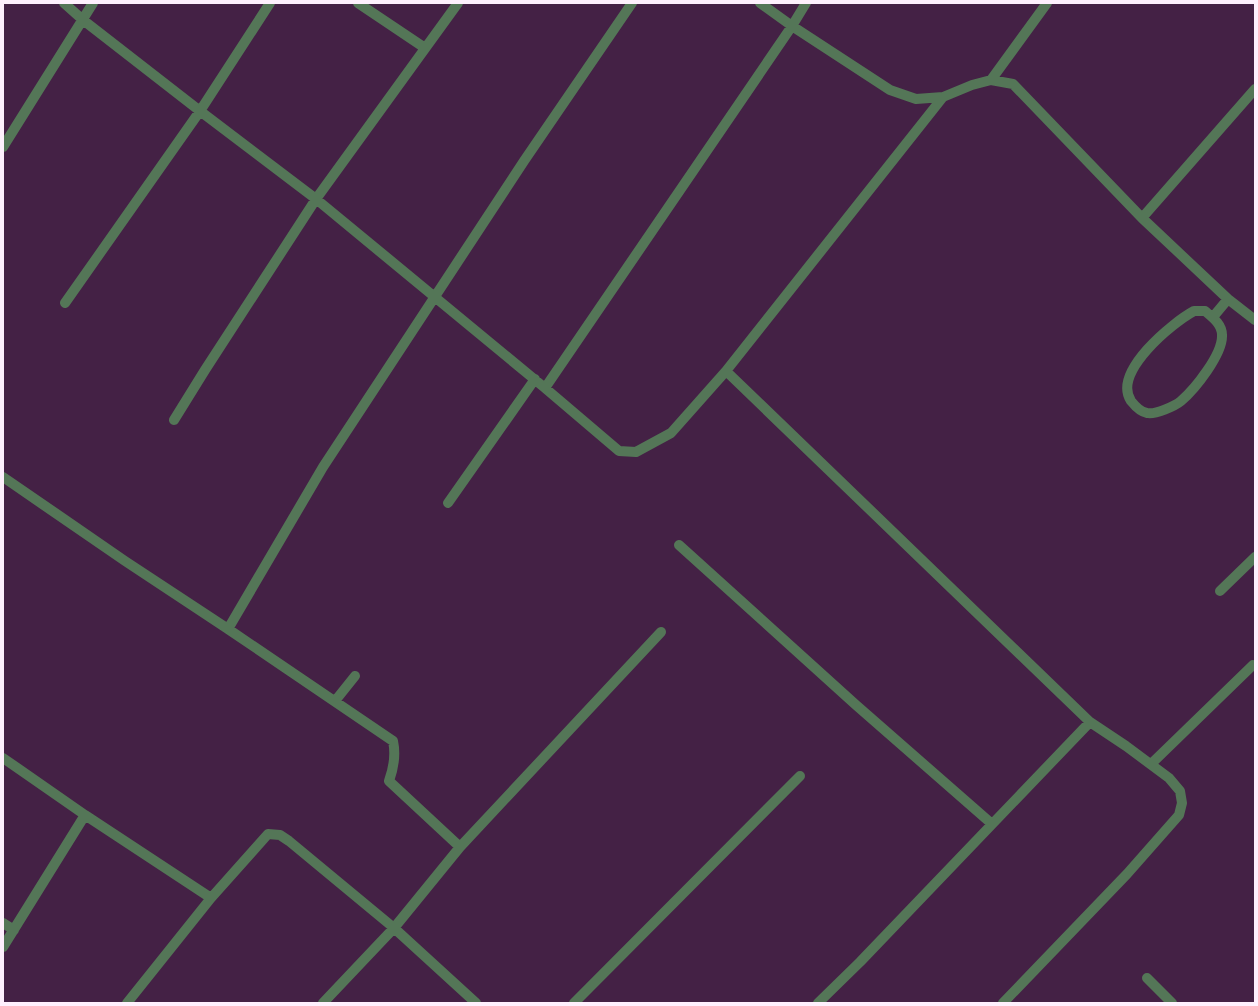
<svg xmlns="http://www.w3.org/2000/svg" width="1258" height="1006" font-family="Literata,serif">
	<rect width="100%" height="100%" fill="#442145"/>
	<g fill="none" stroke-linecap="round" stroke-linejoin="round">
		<path stroke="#547657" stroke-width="10" d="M64 3 83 20 200 111 316 199 545 388 792 26 806 3
			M358 3 425 48
			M760 3 792 26 890 90 916 99 943 97 972 85 991 80 1013 84 1142 218 1228 299 1255 320
			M991 80 1047 3
			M3 147 93 3
			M1142 218 1255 89
			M65 303 200 111 270 3
			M1194 311H1205C1212 317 1222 324 1222 335 1223 354 1195 389 1181 401 1175 406 1155 415 1147 413 1140 412 1135 406 1131 401 1112 372 1172 323 1194 311Z
			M1213 317 1228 299
			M726 371 943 97
			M545 388 619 451 636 452 671 433 726 371 1090 722
			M174 420 205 370 316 199 458 3
			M3 477 125 561 228 629
			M448 503 535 379
			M679 545 856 705 992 824
			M1220 591 1255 557
			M335 701 355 676
			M3 758 85 815 3 947
			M1151 764 1253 665
			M85 815 211 898
			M460 847 389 781C394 767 396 755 393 741L228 629 323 467 524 161 632 3
			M3 923 14 930
			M1147 978 1172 1003
			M127 1003 211 898 268 834 280 835 289 841 394 928 476 1003
			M323 1003 394 928 460 847 661 632
			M574 1003 800 776
			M818 1003 860 962 1090 722 1126 746 1169 778 1180 791 1182 803 1179 815 1127 874 1003 1003"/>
	</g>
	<rect width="1258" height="1006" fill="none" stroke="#fef0fd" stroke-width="8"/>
</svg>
